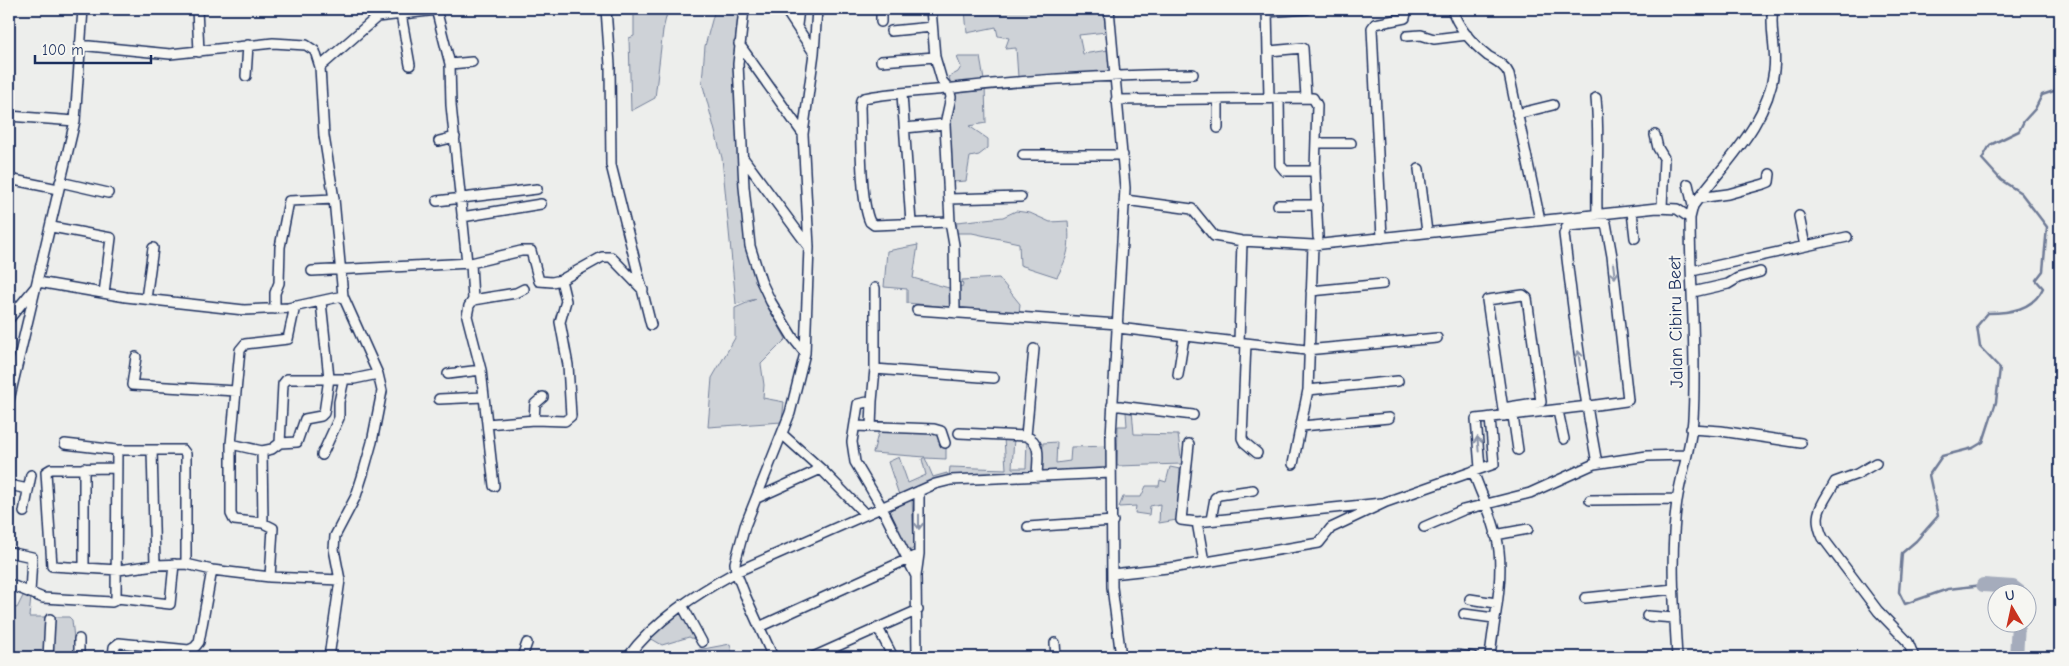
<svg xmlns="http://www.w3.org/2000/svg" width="2069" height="666" font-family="'Comic Neue',sans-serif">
	<rect width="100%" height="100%" fill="#edeeec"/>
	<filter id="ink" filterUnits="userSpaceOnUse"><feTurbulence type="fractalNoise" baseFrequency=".02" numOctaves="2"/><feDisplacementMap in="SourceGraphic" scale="10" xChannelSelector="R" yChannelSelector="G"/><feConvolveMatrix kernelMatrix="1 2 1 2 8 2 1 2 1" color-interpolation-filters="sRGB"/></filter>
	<g filter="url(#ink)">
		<path fill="#ced2d7" stroke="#74809a" d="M634 9H668L663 30 655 98 631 111 629 38 634 36Z
			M715 9H746L738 81 749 237 766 296 763 298 786 339 761 364 764 385 763 398 784 402 782 422 708 427 712 378 735 338V308L756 299 736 304 722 158 702 82 705 46Z
			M965 9H1103L1106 32 1079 35 1083 54 1108 50 1111 71 1018 77 1016 48 1005 49 1009 38 998 36 996 27 967 33Z
			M957 57H980L984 80 951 85 949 77 958 72 961 67Z
			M985 85 986 123 969 126 988 139V148L979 155 970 157 966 181 952 182 949 124 954 108 953 93Z
			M1016 211 1030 213 1050 222 1068 221C1070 246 1069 255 1057 277L1020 265 1019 243 972 233H956L957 222 1003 217Z
			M918 245 913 278 949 288 963 286 962 280 999 278 1020 304 1019 314 907 303V289L884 287 887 251Z
			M1132 410 1134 434 1178 435 1182 464 1117 466 1118 426H1127L1126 412Z
			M946 429V459L925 458 933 477 947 473 948 478 899 495 888 462 899 457 908 483 926 475 922 459 925 457 873 453 879 430Z
			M1004 438H1014L1012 468H1026L1027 439 1033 440 1034 475 949 476 950 467 1006 469Z
			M1057 442 1056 463 1070 461 1071 447 1113 446V470L1041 472 1043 443Z
			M1170 467 1180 469 1177 520 1159 523 1160 504 1150 506 1149 515 1135 513 1136 506 1119 507 1123 497H1141L1146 486H1159L1160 480 1166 482Z
			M912 499 914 548 905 554 890 510Z
			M24 594 31 597 29 617H69L72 620 76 657H9V606L17 608Z
			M680 608 698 641 689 637 662 645 650 638Z
			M730 644 732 652 731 657H701L698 650Z"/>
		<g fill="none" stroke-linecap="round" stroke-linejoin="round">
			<path stroke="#6e7a96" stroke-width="2.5" d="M2060 13V37
				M1983 585 1948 589 1905 604 1899 592 1902 553 1916 541 1938 516 1929 475 1942 456 1973 448 1983 442 1996 402 2000 368 1980 347 1977 326 1988 313C2009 313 2033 310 2043 288L2036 280 2043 271 2047 227 2021 193 2001 180 1982 159 1990 145 2019 131 2024 121 2035 109 2042 95 2060 89"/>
			<path stroke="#a5acbc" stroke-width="14" d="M1983 585 2013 587 2022 594
				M2016 657 2018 624"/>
			<g stroke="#1b2f5e" stroke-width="12">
				<path id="minor" d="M197 9 199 52
					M436 9 450 64 451 105 467 263
					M606 9 610 65 611 165 651 325
					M744 9 738 64 744 187 750 246 761 281 771 302 793 338 805 353
					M881 9V22
					M931 9 935 57 942 81 949 89 951 97 945 124 950 222 874 225 870 222C860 201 861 133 860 107L861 100 864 98C891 92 925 92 954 88 1034 79 1113 75 1193 74
					M1109 9 1125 188 1111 436 1112 587 1121 657
					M1267 9 1269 98
					M1452 9C1458 28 1473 44 1488 56 1496 61 1505 65 1509 74L1540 220
					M1267 12 1307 9
					M401 14 410 65
					M377 17 437 10
					M797 25 799 9
					M891 31 932 27
					M1407 36 1421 35 1434 39 1467 35
					M739 44 803 134
					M79 45 170 54 273 43 306 45 315 51 320 67 324 136 334 199 343 296 378 374 382 391 372 442 363 474 356 496 335 536 334 549 340 580 329 657
					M1269 51 1303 48 1306 97
					M814 53 817 9
					M881 61 935 57
					M450 64 472 62
					M320 67 377 17 376 9
					M246 76 248 45
					M902 94 911 223
					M1596 98C1600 137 1596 175 1597 214
					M1218 99V128
					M1279 99 1280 165 1285 171H1315
					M1116 100 1313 98 1317 105 1315 171 1318 237
					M1517 114 1553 105
					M9 116 75 121
					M905 128 945 124
					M1655 135 1658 148 1664 158 1662 208
					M439 141 455 137
					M1316 143H1351
					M1023 155H1123
					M744 159 809 247
					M1419 169 1427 232
					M9 179 58 189
					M60 182 108 193
					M1688 184 1693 206
					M1699 198 1728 194 1764 184 1769 182 1770 174
					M949 199 1021 197
					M1125 200 1192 209 1214 236 1242 241 1313 245 1657 208 1677 209 1690 218
					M437 201 537 189
					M1278 205H1317
					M1632 212 1635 238
					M1799 216 1805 246
					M462 217 541 204
					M950 222 954 245 955 313
					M52 227 111 238 104 293
					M1382 238 1372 28 1375 24 1405 18 1407 9
					M471 263 473 300 469 306 467 316 481 370 494 486
					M312 271 471 263 521 251H531L539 281 552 282 561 280 566 301 560 322 568 365 571 416 565 421 534 420 487 424
					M1692 271 1847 237
					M561 280 602 257H611L643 290
					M38 282 126 297 244 310 288 308 343 296
					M875 288V369L872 401 858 404 852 442 855 462 881 506 916 576
					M1311 291 1383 284
					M1693 292 1728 284 1738 278 1760 272
					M146 299 153 248
					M473 300 516 293 524 289
					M275 309V293L279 283 280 247 289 201 334 199
					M917 310 1118 324
					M9 319 37 285
					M1118 328 1306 350 1437 338
					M1239 342 1242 241
					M1246 343 1242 438 1244 442 1257 453
					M136 357 132 385 236 391
					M875 369 994 378
					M448 374 481 370
					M1178 375 1184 337
					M1308 390 1398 381
					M439 399 484 397
					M9 400 75 121 83 9
					M1112 405 1193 415
					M1503 408 1541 402 1527 298 1523 295 1487 300 1504 416
					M1558 411 1564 439
					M1513 416 1518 450
					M534 420 535 404 543 397
					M855 426 934 429 941 431 945 443
					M1302 426 1389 418
					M871 427 872 401
					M1691 429 1721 431 1801 443
					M959 433 1026 436C1043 443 1037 461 1037 477
					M782 434 821 469
					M1026 436 1034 349
					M280 443 297 442 305 419 321 416 324 413 329 378 321 302
					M65 444 117 450
					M231 444V514L234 520 263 523 273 528 270 577
					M1189 444 1181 520 1197 522
					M262 451 272 449 280 443 283 384 287 379H354L378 374
					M322 455 339 418V402L344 379
					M1876 463 1857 474 1835 482C1823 504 1811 513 1823 538L1878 611 1908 642 1914 657
					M1293 464 1308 390 1313 245
					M116 468 51 469 46 472 52 566 118 570 155 565 186 564 212 570 270 577 340 580
					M1480 468 1476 419C1526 413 1576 408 1626 401L1628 400 1612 256 1606 223 1567 226 1564 234C1573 309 1582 383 1596 458
					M1473 471C1482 498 1496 521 1499 551 1503 586 1493 623 1490 657
					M9 485 28 489
					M757 498 821 469 865 514
					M1590 500 1677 499
					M24 512 31 475
					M1211 520 1215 498 1219 495 1253 490
					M263 523 262 451 231 444 240 350 245 344 288 339 295 306
					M1028 527 1113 521
					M1424 527 1463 510 1530 493 1594 464 1647 456 1686 455
					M1495 535 1528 529
					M9 552 32 557 30 593
					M1204 562 1197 522 1382 503
					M155 565 152 450H183L186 454V564
					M84 568V468
					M1112 574 1177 567 1319 543 1331 528 1386 502 1494 464 1490 418
					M9 584 43 598 112 602 116 600 117 450H152
					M117 598 170 604 174 564
					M1585 598 1674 589
					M1470 599 1496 603
					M682 605 702 642
					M1464 614 1494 618
					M1647 616 1675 618
					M759 627 919 554
					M878 628 893 657
					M1055 643 1056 657
					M1455 655 1473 657
					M48 657 50 619
					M79 657V639
					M113 657 114 647 119 643 189 650 195 647 199 642 212 570
					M522 657 527 643
					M628 657C655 620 696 594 736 572L935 484 951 480 1111 473
					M773 657 745 595 736 572 735 563 745 526 790 413 805 353 809 247 803 134 814 53 785 9
					M813 657 918 610
					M917 657 916 576 919 554V491
					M1677 657C1674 605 1670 553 1677 501 1681 474 1691 447 1693 419 1697 352 1690 285 1690 218L1693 206C1723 164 1768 125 1774 70 1777 49 1769 29 1773 9"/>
			</g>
			<use href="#minor" stroke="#f6f6f2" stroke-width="9"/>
		</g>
		<defs><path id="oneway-shaft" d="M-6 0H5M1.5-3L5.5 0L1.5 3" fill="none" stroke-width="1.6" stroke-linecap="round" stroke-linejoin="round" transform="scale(1.25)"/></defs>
		<g stroke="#8892a8">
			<use href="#oneway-shaft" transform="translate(1614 271) rotate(83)"/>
			<use href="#oneway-shaft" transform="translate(1579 358) rotate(-98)"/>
			<use href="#oneway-shaft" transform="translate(1478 444) rotate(-95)"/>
			<use href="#oneway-shaft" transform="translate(919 522) rotate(90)"/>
		</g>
	</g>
	<g text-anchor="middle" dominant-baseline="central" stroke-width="4" stroke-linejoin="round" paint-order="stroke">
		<g font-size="18" fill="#1b2f5e" stroke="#f6f6f2">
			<text transform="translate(1676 322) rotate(-91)">Jalan Cibiru Beet</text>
		</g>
	</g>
	<rect width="2069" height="666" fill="none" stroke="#f6f6f2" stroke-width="30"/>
	<rect x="15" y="15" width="2039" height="636" fill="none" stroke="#1b2f5e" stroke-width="2" filter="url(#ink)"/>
	<g transform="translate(2012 608) rotate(351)"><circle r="24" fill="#f6f6f2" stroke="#9ea6b7"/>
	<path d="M0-4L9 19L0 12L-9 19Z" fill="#c8321e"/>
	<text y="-8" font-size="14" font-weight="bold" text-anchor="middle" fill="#1b2f5e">U</text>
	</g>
	<path d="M35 55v8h116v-8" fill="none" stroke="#1b2f5e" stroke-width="2.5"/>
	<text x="42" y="55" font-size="15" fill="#1b2f5e" stroke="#f6f6f2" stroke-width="4" paint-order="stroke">100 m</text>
</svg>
